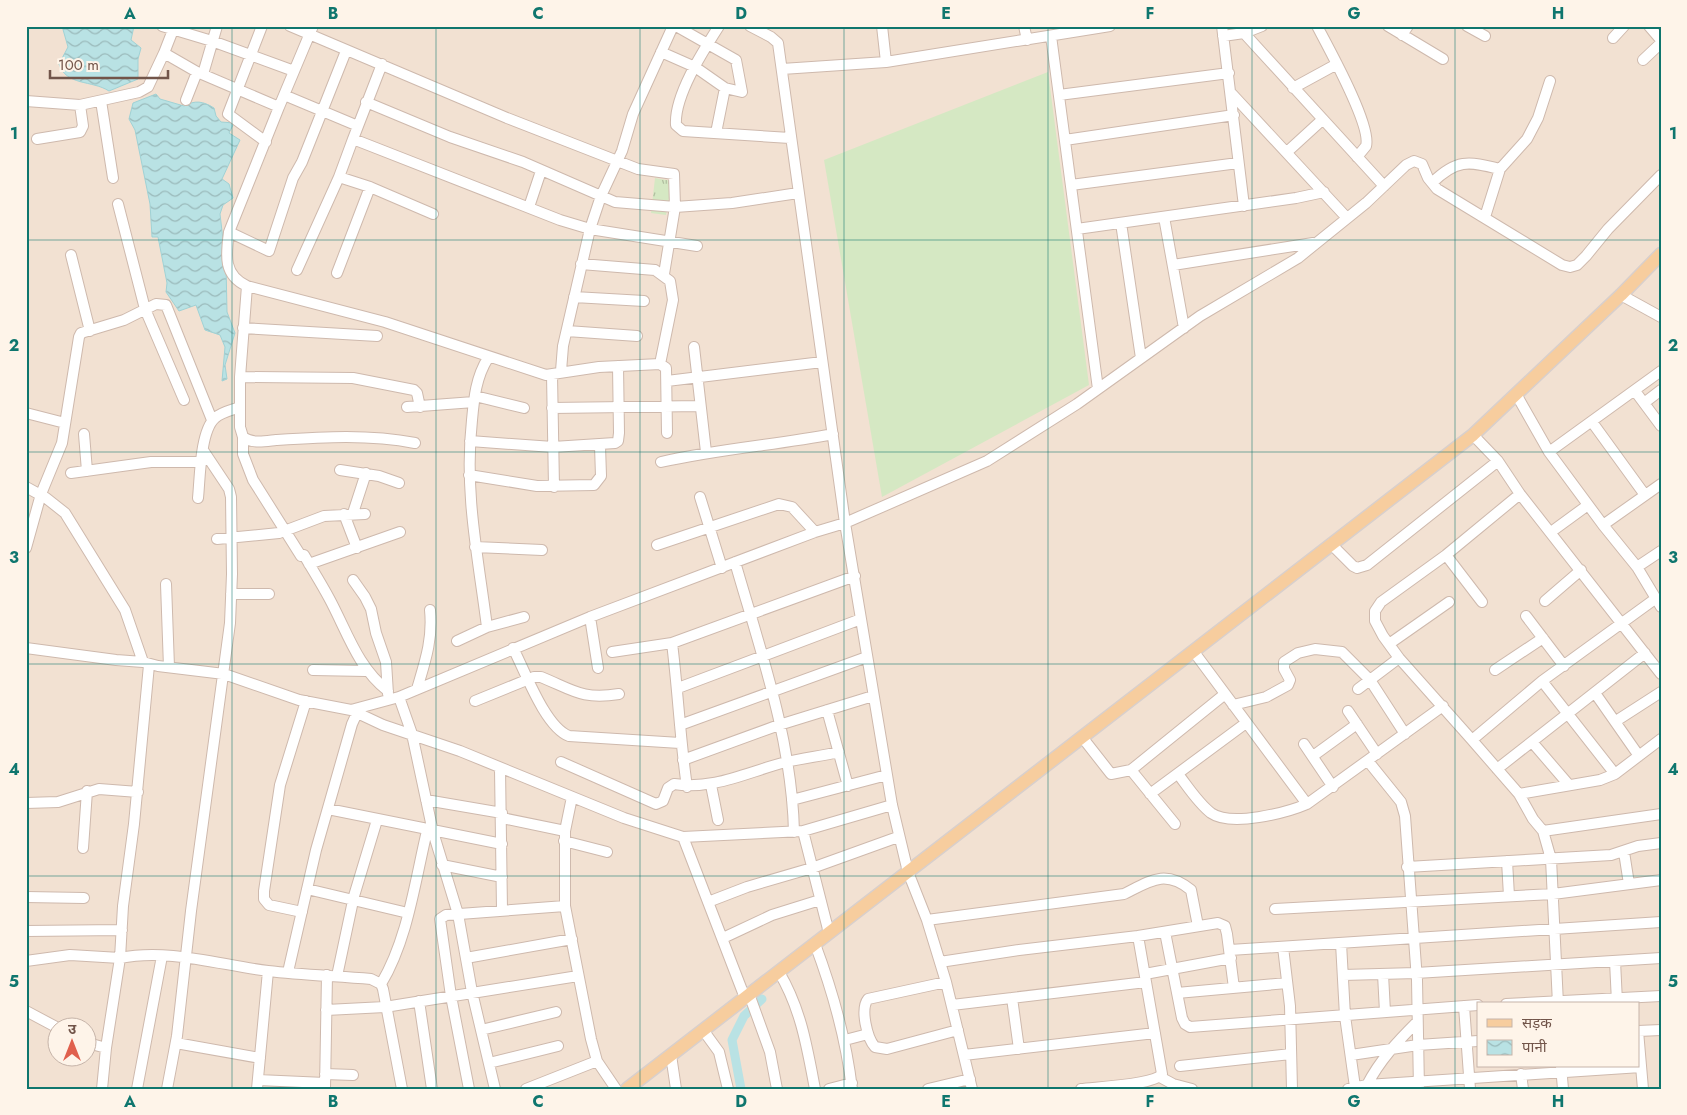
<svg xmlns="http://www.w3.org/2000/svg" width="1687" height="1115" font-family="Jost,'Noto Sans Devanagari',sans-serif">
	<defs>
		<pattern id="grass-tufts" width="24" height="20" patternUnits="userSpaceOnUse" patternTransform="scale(1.25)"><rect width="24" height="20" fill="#d5e8c3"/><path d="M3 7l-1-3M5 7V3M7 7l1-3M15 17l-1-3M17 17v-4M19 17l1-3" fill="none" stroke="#b1bfa0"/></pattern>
		<pattern id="water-waves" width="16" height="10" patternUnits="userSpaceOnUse" patternTransform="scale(1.25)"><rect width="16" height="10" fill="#b9e2e4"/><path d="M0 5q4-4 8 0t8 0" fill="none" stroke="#9bbabb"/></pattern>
	</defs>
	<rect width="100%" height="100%" fill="#fbf0e3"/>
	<path fill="#f2e1d2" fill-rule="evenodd" d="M26 26H1661V1089H26ZM1478 1004H1638V1066H1478ZM58 1028H88V1058H58Z"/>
	<path fill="url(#grass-tufts)" d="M655 178 672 181 666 215 651 213Z"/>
	<path fill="#d5e8c3" d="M1048 72 1089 385 882 497 824 160Z"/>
	<path fill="url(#water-waves)" stroke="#a0d2d5" d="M62 26H134L131 40 141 48 138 59V79L109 91C92 80 66 86 59 64L68 47Z
		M156 94 160 99 184 106C195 100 203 101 214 108L216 116 221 122 234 123 229 133 240 140 222 179 229 184 233 198 223 205 220 214 226 265 227 312 235 333 225 365 227 379 222 381 225 347 220 335 205 330 196 305 179 311 166 292 167 283 158 237H152L150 204 135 130 129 119 133 103Z"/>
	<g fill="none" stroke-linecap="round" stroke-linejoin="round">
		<path stroke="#b9e2e4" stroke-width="9" d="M741 1089 732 1040 744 1016 762 999"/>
		<g stroke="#ceb9ad" stroke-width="12">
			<path id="minor" d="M162 26 212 41 294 71
				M262 26 228 114 266 142
				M290 26 507 118 638 169 674 174 675 207 732 203 798 193
				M719 26C703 51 674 96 676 125L683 131 790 138
				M750 26 771 37 778 43 845 523 892 805 908 872 927 920 946 982 972 1089
				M882 26 886 62
				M1024 26 1027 40
				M1222 26 1244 206
				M1317 26C1328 47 1372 126 1366 146L1357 157
				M1388 26 1443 59
				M1467 26 1485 36
				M1649 26 1661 40
				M1244 33 1384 186
				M1402 35 1408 26
				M1051 36 1098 389
				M1223 36 1244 33 1262 26
				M1613 38 1624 26
				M661 52 695 67 725 88 742 92 736 60 676 26
				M164 53 173 30
				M1643 60 1661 43
				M382 64 353 139 560 220 590 229 601 196 622 151 633 114 673 26
				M782 69 886 62 1110 26
				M203 74 217 26
				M1293 88 1337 64
				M1232 94 1347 218
				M284 95 358 126
				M1059 95 1229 73
				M186 100 197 72
				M26 101 80 105 139 92 148 87 164 53 197 72 279 107 229 232 269 251 293 178 302 162 346 51
				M101 101 113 178
				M366 102 450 137 523 162 615 202 675 207 664 274
				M279 107 313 26
				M716 133 725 88
				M37 139 80 132 83 126 80 105
				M353 139 339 177 370 187 433 214
				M1065 140 1234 115
				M1287 152 1322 120
				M1432 183C1456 159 1468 161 1500 169
				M1071 185 1238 163
				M118 204 145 309 184 400
				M529 207 541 171
				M1164 217 1184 328
				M1485 217 1500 169 1527 139 1538 118 1550 81
				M1121 223 1141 358
				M1077 229 1296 198 1324 192
				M229 232C226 255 223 275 247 286L385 322 546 375 599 367 660 364 666 368 667 433
				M71 255 90 331
				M581 264 655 270 670 281 673 300 660 364
				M1173 265 1313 243
				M297 270 339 177
				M337 273 370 187
				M247 286 240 377V427L243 437C252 444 266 441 276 440 323 437 369 434 415 443
				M1621 295 1661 317
				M574 297 644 301
				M243 328 377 336
				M567 331 637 336
				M694 347 706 452
				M561 371 563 346 590 229 697 246
				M552 375 554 487
				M240 377 353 378 414 390 417 393 420 407
				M667 381 822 362
				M1635 391 1661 426
				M1516 394 1549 452 1603 525
				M475 396 524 408
				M1644 403 1661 390
				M407 407 474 402
				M552 408 700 406
				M26 413 65 423
				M1592 422 1645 495
				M84 434 87 471
				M1473 435 1498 461 1520 494 1661 674
				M243 437V454L253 480 301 556
				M470 441 553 447 615 443 618 441 619 433 618 366
				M1549 452 1661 371
				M661 462C718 449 776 445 833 434
				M340 470 379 476 399 483
				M71 473 151 462H202
				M469 475 537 486 594 485 601 476 600 446
				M1661 484 1603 525 1637 567 1661 607
				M26 487 46 498 65 513 125 610 143 662 158 666 224 674 299 700 351 710 399 697 590 617 815 532 845 523 987 461 1077 404 1200 316 1298 258 1366 203 1406 165 1414 161 1422 164 1428 178 1437 189 1562 265 1570 267 1577 265 1586 256 1608 229 1661 175
				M700 497 722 568
				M198 498C200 479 200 431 215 418 221 412 232 410 240 407
				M353 513 366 473
				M344 514 357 548
				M1551 532 1588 505
				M217 539 279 533 324 516 365 514
				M1331 544 1353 566 1357 568 1367 565 1498 461
				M657 545 779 504 792 507 815 532
				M475 547 542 550
				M26 548 41 494 62 443 79 337 81 333 124 320 156 304 166 305 212 420
				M304 555C312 569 321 583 329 598 347 631 357 667 388 691
				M1446 555 1482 602
				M735 562C760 649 792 740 794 832
				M309 564 400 532
				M1637 567 1661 551
				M353 580 365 597 371 609 376 633 386 662 388 694
				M166 584 169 667
				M231 594H269
				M1545 601 1581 570
				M1526 616 1564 666
				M590 617 598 668
				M487 627C478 556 464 492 472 420 474 398 476 377 488 358
				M457 641 487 627 524 617
				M672 643C678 691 680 739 687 787
				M1389 644 1449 602
				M26 648 116 660 143 662
				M513 648C525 671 545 727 569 736L680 743
				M612 652 672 643 855 576
				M1194 652 1307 804 1443 706
				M313 670 366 671
				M1495 670 1543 638
				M1542 681 1615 774 1661 739
				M678 688 861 619
				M417 689C425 662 433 639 430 610
				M1358 689 1399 658
				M1595 693 1639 756
				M399 697 412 734 433 832 458 914 472 992 495 1089
				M475 701 534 677H541C573 690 582 700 619 694
				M1233 705 1266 697 1288 685 1290 680 1284 669V662L1298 653 1315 649 1342 652 1370 680 1405 734
				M351 710 383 725 460 751 624 818 683 837 803 831 892 805
				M827 710 848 786
				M1348 711 1377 754
				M1616 721 1661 692
				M680 725 867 657
				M1082 737 1111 774 1131 770 1225 694
				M1472 740 1399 658 1383 636 1375 621V611L1381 602 1446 555 1520 494
				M1532 742 1569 785
				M1304 744 1333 787
				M1313 756 1357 724
				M683 760 779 725 873 696
				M1368 761 1401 802 1405 816 1417 980 1419 1089
				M561 762 656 804 663 801 668 788 674 784C714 790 747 772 786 762 803 758 821 756 839 752
				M500 769 502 910
				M1497 769 1645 653
				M1131 770 1175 824
				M1178 774C1188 787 1198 803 1211 813 1231 827 1286 813 1307 804
				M711 785 718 820
				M1150 794 1246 723
				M1519 794 1600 780 1615 774
				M572 797 565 831V906L591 1039 597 1061 616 1089
				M426 800 502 813
				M792 800 887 775
				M26 803 58 802 99 789 138 792
				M328 809 502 844
				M502 818 565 831
				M803 831 829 933
				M1543 831 1661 814
				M683 837 745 998
				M564 841 607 852
				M83 848 87 791
				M1624 852 1629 884
				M1507 861 1509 896
				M442 865 502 877
				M1407 867 1611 855 1638 846 1661 843
				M307 889 408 913
				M26 897 84 898
				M708 902 747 887 812 868 898 837
				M1275 909 1553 894 1661 880
				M302 912 269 905 264 899V891L280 785 306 701
				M927 920 1124 894C1150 881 1165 869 1191 890L1198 926
				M26 931 122 930
				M1165 932 1182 1018 1185 1024 1190 1027 1478 1005
				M723 938 772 915 820 900
				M1341 943 1345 1016 1355 1087
				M815 944C833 992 846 1038 852 1089
				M1283 947 1290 1006 1292 1089
				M1230 950 1661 922
				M466 958 572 939
				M26 961 70 955 120 958 123 906 134 824 149 665
				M1615 961 1617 1002
				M940 962 1019 950 1138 936 1218 923 1225 926 1227 934 1234 988
				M288 972 316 850 352 724 357 713
				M779 972C801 1009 807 1047 815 1089
				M1145 974 1231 958
				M1383 974 1385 1012
				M1343 975 1416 973 1661 958
				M337 976 354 896 377 820
				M946 982 868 999C860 1009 867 1038 875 1047L887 1049 958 1030
				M381 984C408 939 415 881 427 831
				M1177 993 1287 983
				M749 994 770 1052 777 1089
				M1012 998 1019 1049
				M419 1001 432 1089
				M1506 1004 1661 996
				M1558 1004 1551 859 1543 831 1533 819 1519 794 1472 740 1542 681 1655 599
				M952 1005 1146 982
				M1464 1006 1470 1089
				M326 1010 385 1007 578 976
				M26 1011 58 1028
				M481 1030 556 1012
				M703 1030 719 1052 728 1089
				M1638 1031 1643 1089
				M1638 1031 1661 1030
				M845 1040 868 1034
				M88 1043 106 1048 120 958C168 948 220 965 268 971 302 975 337 976 371 979L381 984 383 989 402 1089
				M176 1043 260 1058
				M671 1055 676 1089
				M964 1055 1155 1033
				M1351 1055 1418 1045 1478 1041
				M489 1063 558 1046
				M1180 1066 1291 1054
				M1561 1066 1563 1089
				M325 1074 353 1075
				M1521 1074 1523 1089
				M1160 1077 1173 1084 1192 1089
				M258 1080 325 1083
				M1367 1085C1380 1060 1397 1042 1417 1022
				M102 1089 106 1048
				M137 1089 162 956
				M167 1089 177 1036 191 911 230 623 232 574 231 497 229 489 203 450
				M257 1089 268 971
				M325 1089 327 975
				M469 1089 451 996 440 919 446 915 565 906
				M526 1089 597 1061
				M829 1089 852 1083
				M928 1089 970 1079
				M1081 1089C1096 1087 1154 1085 1162 1074L1138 936
				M1348 1089 1367 1085 1641 1067"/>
		</g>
		<g stroke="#d8cfcc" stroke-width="15">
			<path id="major" d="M627 1089 1473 435 1621 295 1661 254"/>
		</g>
		<use href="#minor" stroke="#fff" stroke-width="10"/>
		<use href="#major" stroke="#f7cd9e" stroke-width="12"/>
	</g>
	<path fill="none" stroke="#0f766e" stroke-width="1" stroke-opacity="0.55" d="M232 26V1089M436 26V1089M640 26V1089M844 26V1089M1048 26V1089M1252 26V1089M1455 26V1089M26 240H1661M26 452H1661M26 664H1661M26 876H1661"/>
	<rect width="1687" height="1115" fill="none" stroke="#fef4e9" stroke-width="55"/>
	<rect x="1477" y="1002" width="162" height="65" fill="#fef4e9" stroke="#c6b4a9"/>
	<rect x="1487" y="1019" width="25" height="8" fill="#f7cd9e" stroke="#c6b4a9"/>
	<text x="1522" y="1028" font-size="15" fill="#72554a">सड़क</text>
	<rect x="1487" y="1040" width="25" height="15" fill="url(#water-waves)" stroke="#c6b4a9"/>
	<text x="1522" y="1052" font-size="15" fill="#72554a">पानी</text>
	<g transform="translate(72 1042)"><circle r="24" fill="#fef4e9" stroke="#c6b4a9"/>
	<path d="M0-4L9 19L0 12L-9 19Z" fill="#e0604d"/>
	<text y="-8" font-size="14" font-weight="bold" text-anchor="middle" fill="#72554a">उ</text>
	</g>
	<path d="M50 70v8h118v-8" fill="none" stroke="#72554a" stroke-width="2.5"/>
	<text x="58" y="70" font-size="15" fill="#72554a" stroke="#fef4e9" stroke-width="4" paint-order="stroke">100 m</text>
	<rect x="28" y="28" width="1632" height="1060" fill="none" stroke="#0f766e" stroke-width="2"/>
	<g font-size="16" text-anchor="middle" font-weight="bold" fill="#0f766e">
		<text x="130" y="19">A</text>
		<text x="333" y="19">B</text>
		<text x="538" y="19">C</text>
		<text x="741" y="19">D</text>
		<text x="946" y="19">E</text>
		<text x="1150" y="19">F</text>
		<text x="1354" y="19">G</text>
		<text x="1558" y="19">H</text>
		<text x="14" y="139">1</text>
		<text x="1673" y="139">1</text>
		<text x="14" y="351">2</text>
		<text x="1673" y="351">2</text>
		<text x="14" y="563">3</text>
		<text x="1673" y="563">3</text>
		<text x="14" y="775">4</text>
		<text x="1673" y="775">4</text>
		<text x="14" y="987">5</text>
		<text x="1673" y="987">5</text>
		<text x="130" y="1107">A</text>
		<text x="333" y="1107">B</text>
		<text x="538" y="1107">C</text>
		<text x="741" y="1107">D</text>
		<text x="946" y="1107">E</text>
		<text x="1150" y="1107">F</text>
		<text x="1354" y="1107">G</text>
		<text x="1558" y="1107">H</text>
	</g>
</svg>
